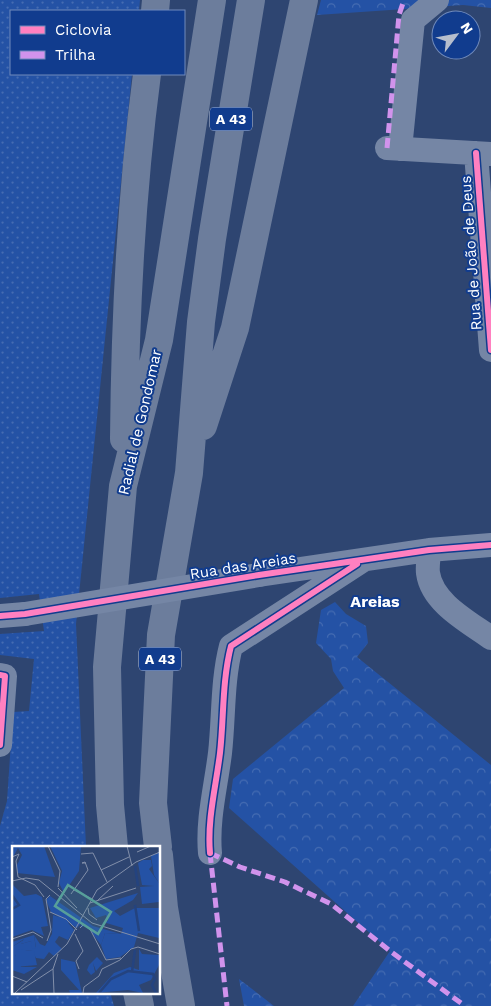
<svg xmlns="http://www.w3.org/2000/svg" width="491" height="1006" font-family="'Work Sans',sans-serif">
	<defs>
		<pattern id="grass-dots" width="8" height="8" patternUnits="userSpaceOnUse" patternTransform="scale(1.25)"><rect width="8" height="8" fill="#2452a5"/><path d="M2 2h.1M6 6h.1" fill="none" stroke="#456cb2" stroke-width="1.8" stroke-linecap="round"/></pattern>
		<pattern id="forest-crowns" width="20" height="18" patternUnits="userSpaceOnUse" patternTransform="scale(1.25)"><rect width="20" height="18" fill="#2452a5"/><path d="M2 6a3 3 0 1 1 6 0M12 15a3 3 0 1 1 6 0" fill="none" stroke="#456cb2"/></pattern>
	</defs>
	<rect width="100%" height="100%" fill="#2e4571"/>
	<path fill="url(#grass-dots)" d="M0 0H140L139 11H11V74H132L76 624 86 847H14V992H110L114 1006H0V826L7 801 13 712 29 711 34 659 0 655V634L44 631 39 594 0 598Z"/>
	<path fill="url(#forest-crowns)" d="M321 0H491V8L463 5 317 15Z
		M335 602 346 614 366 626 368 643 357 657 491 765V1006H353L390 951 229 808 233 779 344 688 333 671 331 659 316 643 321 610Z
		M239 979 274 1006H244Z"/>
	<g fill="none" stroke-linecap="round" stroke-linejoin="round">
		<path stroke="#7586a5" stroke-width="24" d="M387 148 491 154
			M400 149 413 20 437 0
			M476 153 491 350
			M429 550C429 557 427 566 428 573 432 603 469 622 491 638
			M259 575 429 550 491 545
			M0 616 25 614
			M0 675 5 676 0 745
			M210 853C207 820 216 786 220 753 224 717 222 681 231 646L362 561"/>
		<path stroke="#6c7d9c" stroke-width="28" d="M155 11 156 0
			M203 426 235 328 304 0
			M124 439C125 317 131 195 147 74
			M114 847 110 805 107 667 123 486 159 340 212 0
			M158 847 153 803 161 635 189 473 201 322 212 239 251 0
			M159 855 164 908 181 1006
			M137 992 140 1006"/>
		<path stroke="#7586a5" stroke-width="24" d="M25 614 259 575"/>
		<path stroke="#d193ec" stroke-width="5" stroke-dasharray="10 5" stroke-linecap="butt" d="M387 148 399 15 404 0
			M210 853 240 867 285 882 331 904 390 951 465 1006
			M210 853 227 1006"/>
		<g stroke="#113c8e" stroke-width="9">
			<path id="cycleway" d="M476 153 491 350
				M0 616 25 614 259 575 429 550 491 545
				M0 675 5 676 0 745
				M210 853C207 820 216 786 220 753 224 717 222 681 231 646L357 564"/>
		</g>
		<use href="#cycleway" stroke="#ff80c0" stroke-width="6"/>
	</g>
	<g text-anchor="middle" dominant-baseline="central" stroke-width="4" stroke-linejoin="round" paint-order="stroke">
		<g fill="#113c8e" stroke="#b8c4dd" stroke-width="1">
			<rect x="210" y="107.5" width="42" height="23" rx="4"/>
			<rect x="139" y="647.5" width="42" height="23" rx="4"/>
		</g>
		<g font-size="14" font-weight="bold" fill="#fff">
			<text x="231" y="119">A 43</text>
			<text x="160" y="659">A 43</text>
		</g>
		<g font-size="15" fill="#fff" stroke="#113c8e">
			<text transform="translate(471 253) rotate(-94)">Rua de João de Deus</text>
			<text transform="translate(140 422) rotate(-77)">Radial de Gondomar</text>
			<text transform="translate(243 566) rotate(-9)">Rua das Areias</text>
		</g>
		<g font-size="16" font-weight="bold" fill="#fff" stroke="#113c8e">
			<text x="375" y="601">Areias</text>
		</g>
	</g>
	<g transform="translate(12 846)">
		<rect width="148" height="148" fill="#2e4571"/>
		<path d="M147 6V37L142 29 139 10ZM38 50 81 80 109 88 93 87 89 99 74 79 68 82 71 75 65 82 39 66 34 54ZM41 69 53 73 62 84 56 94 47 90 43 96 50 103 42 110 37 106 32 113 24 112 20 105 14 104 3 108 9 121H25L12 128 0 124V101L13 93 9 98 19 95 24 102 22 89 28 98 33 100 40 88Z" fill="#2452a5"/>
		<path d="M0 0H32L43 31 5 27V19L10 9 6 2 0 13ZM38 0H69L67 25 52 47 47 37 50 25ZM131 14H139L140 20 137 23 147 37V56L130 58 128 41 142 40 130 39 126 17ZM0 38 12 50 24 48 30 51 36 80 29 81 32 90 20 84 0 91ZM126 47 121 54 102 65 108 70 123 62H147V92L126 87 122 101 108 111 94 113 89 99 93 87 109 88 111 82 91 76 96 75 94 69 84 72 78 62ZM22 89 24 103 20 102 19 95 9 98 12 93 0 101V96ZM4 103 22 105 25 119 3 121 4 110 1 106ZM127 103 130 108 147 109V119L139 134 127 139 131 147 116 144 84 147 102 127 118 121 127 124ZM85 111 91 117 84 125 81 117 83 126 79 129 75 124 77 119ZM49 113 63 116 70 147H58L57 144H67L49 124Z" fill="#2452a5"/>
		<path fill="none" stroke="#24437f" stroke-width="2.5" d="M123 20 126 40M0 49 7 59 0 63M123 59 127 85M120 126 123 104M87 147 99 133 116 125 141 128 143 133 140 139 144 147"/>
		<path fill="none" stroke="#828faa" stroke-width="1" d="M36 0 48 25 46 41M115 0 120 20M125 6 139 0M69 8 81 7 95 36M0 11 7 8 4 15 6 31 23 39 32 51M89 24 117 11M0 35 14 32 27 34 80 77 148 98M46 42 65 62M62 44 80 53M59 48 76 24 73 16 70 17H74M85 55 101 40M78 57 124 42M76 62 77 68 85 74M38 66 54 73 65 84M68 82 72 78 79 85 94 114 109 112M63 88 71 105 64 115 67 123M0 93 21 86 31 92M35 95 39 84 34 53 38 49M0 130 15 136M9 144 41 123M3 147 55 98 85 44 124 16 148 6M42 147 41 123 46 108M71 147 72 141 87 130 90 123 108 114 119 103 126 101 148 108"/>
		<path fill="#579f9a" fill-opacity="0.15" stroke="#579f9a" stroke-width="2.5" d="M56 39 99 66 86 88 43 60Z"/>
		<rect width="148" height="148" fill="none" stroke="#fff" stroke-width="2.5"/>
	</g>
	<rect x="10" y="10" width="175" height="65" fill="#113c8e" stroke="#708abb"/>
	<rect x="20" y="26" width="25" height="8" fill="#ff80c0" stroke="#708abb"/>
	<text x="55" y="35" font-size="15" fill="#ffffff">Ciclovia</text>
	<rect x="20" y="51" width="25" height="8" fill="#d193ec" stroke="#708abb"/>
	<text x="55" y="60" font-size="15" fill="#ffffff">Trilha</text>
	<g transform="translate(456 35) rotate(58)"><circle r="24" fill="#113c8e" stroke="#708abb"/>
	<path d="M0-4L9 19L0 12L-9 19Z" fill="#b6becd"/>
	<text y="-8" font-size="14" font-weight="bold" text-anchor="middle" fill="#ffffff">N</text>
	</g>
</svg>
